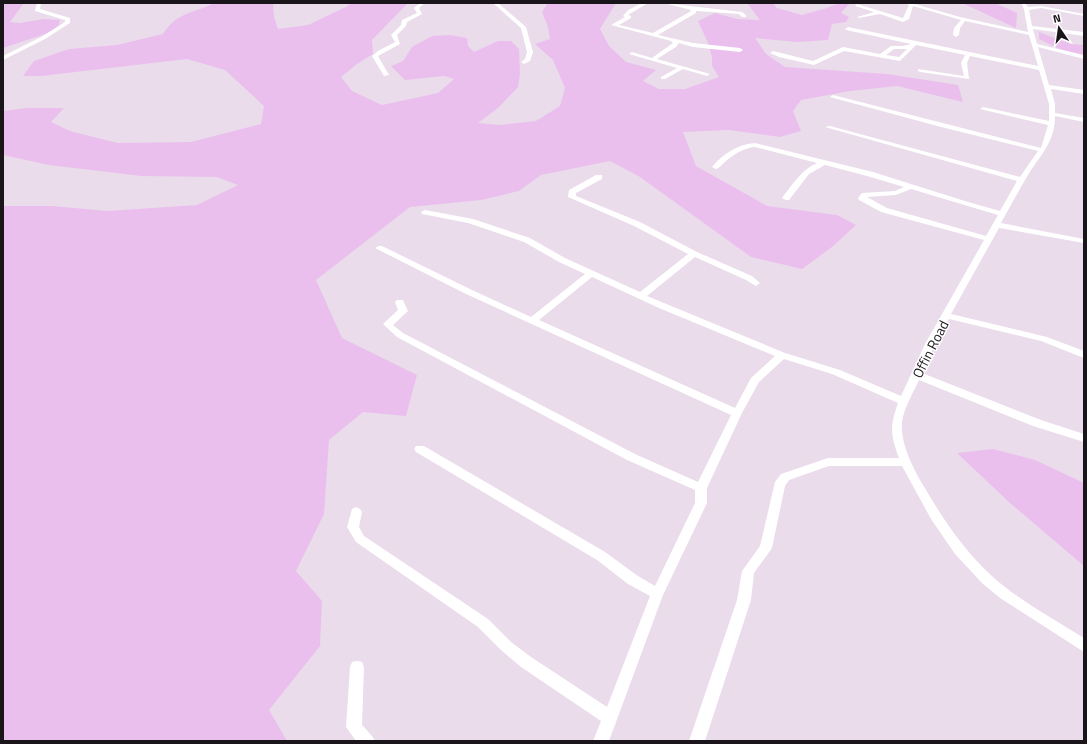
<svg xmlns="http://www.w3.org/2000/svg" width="1087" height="744" font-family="'Titillium Web',sans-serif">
	<rect width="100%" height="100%" fill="#eadceb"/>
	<path fill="#eabfee" d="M3 3H24L10 22 20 23 44 19 60 20 59 25 54 31 3 48Z
		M214 3H273L274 17 278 29 308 25 346 7 351 3H408L372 40 373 54 357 64 341 77 352 91 382 105 438 93 454 79 444 76 405 80 391 66 403 61 412 47 432 36 450 35 467 38 468 46 474 52 498 41H511L519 49 520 74 518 87 498 108 478 123 500 125 536 121 560 106 565 88 553 60 535 44 550 39 548 27 542 12 548 3H616L600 29 609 46 626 62 656 70 643 81 659 89H685L719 77 712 66V57L708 43 698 21 715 13 737 19 760 20 747 3H773L777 8 802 15 827 8 839 3 849 4 841 13 849 17 846 22 832 24 828 40 797 42 755 38 766 54 785 67 887 74 958 85 963 102 897 86 850 91 801 100 793 111 801 131 780 137 729 130 683 132 696 166 767 206 837 215 856 225 832 247 802 269 751 257 640 177 610 161 541 175 519 191 481 200 410 207 316 280 342 338 417 375 406 416 363 412 329 440 324 514 296 571 322 601 320 646 269 710 287 741H3V206H52L108 211 197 205 238 185 217 177 141 176 49 165 3 155V111L27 108H64L51 122 70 131 118 143 191 142 261 124 264 106 225 70 187 59 41 76H23L34 61 69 49 117 45 163 34C178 11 193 14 214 3Z
		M962 3H995L1017 13 1016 28Z
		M1039 32 1071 44 1084 45V56L1059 49 1039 39Z
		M993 449 1035 460 1084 483V566L1010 503 957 453Z"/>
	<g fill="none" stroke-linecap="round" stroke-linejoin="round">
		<path fill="#fff" fill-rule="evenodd" d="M37 3H41L40 9 70 18V23L45 39 3 60V56L41 37 65 22V20L35 11Z
			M420 3H425L419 8 422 14 407 22 406 26 397 35 400 44 378 56 389 75 384 76 372 56 378 51 395 42 391 35 401 25 402 20 417 13 414 8Z
			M493 3H498L526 27 533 52 530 61 524 64 521 62 525 59 527 52 521 28Z
			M642 3H648L628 15 631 16V18L619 25 653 33 691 11V10L664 3 742 12 746 15V17H742L739 14 696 11V13L658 35 693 43 740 48 743 50 740 52 693 47 679 43 676 47 657 59 710 74 707 76 683 69 665 79H661V77L677 68 629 54 632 52 652 58 673 43 671 41 611 25 625 17 623 16 628 10Z
			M904 3H911L960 17 1028 32 1024 9 1021 3H1025L1028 7 1041 6 1084 14V16L1041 8 1029 10 1032 26 1084 32V36L1033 29 1037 44 1084 55V59L1038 47 1049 85 1084 90V94L1051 89 1055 104V113L1084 118V122L1055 116C1055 142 1041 154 1028 175 1019 190 1010 207 1001 223L1084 239V243L999 228 951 314 1047 337 1084 351V358L1041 341 949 319 935 344 922 373 1041 420 1084 434V442L1033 426 919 380C913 393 904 408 902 422 900 443 913 468 923 485 943 519 964 551 993 577 1020 601 1054 619 1084 638V652L1000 598 983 584 955 554 931 519 902 466H829L789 480 785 486 772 548 754 573 751 600 705 741H689L737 600 742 571 760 546 775 482 781 474 828 458H899C890 434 890 426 898 403L832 374 784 359 759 382 742 413 707 488V503L663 595 609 741H593L601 721 521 667 501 650 478 627 356 542 347 527 352 509 356 507 360 509 362 512 359 527 364 536 488 619 511 642 531 657 607 707 650 596 628 584 597 560 416 452 414 449 416 446H424L605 552 638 576 655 586 695 503V490L627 460 397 337 383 324 398 310 395 302 397 300H403L408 311 393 325 403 333 635 454 698 482 731 415 466 294 375 248 379 246H382L472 290 531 317 585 274 559 262 524 242 468 223 422 214 421 212 425 210 473 219 530 238 565 258 640 292 688 254 634 226 568 197 569 190 596 175H602V179L576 193V196L640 222 697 252 752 276 760 283 756 286 746 280 695 257 647 296 785 353 840 370 901 396 925 344 984 240 881 212 859 200 858 198 862 193 895 191 904 187 867 176 825 165 809 174 789 200H786L782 198C792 185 802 169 817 163L755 147C744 148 734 154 726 161 722 164 720 168 716 169L712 167C722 154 739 144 755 143L873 172 968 202 1000 211 1017 181 825 127 830 126 1020 177 1038 151 941 127 830 97 833 95 1041 148 1048 125 980 109 983 107 1049 121V104L1039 70 970 56 967 63 969 79 920 72 918 71V69L964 76 961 63 965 55 916 45 900 61 844 51 814 65 779 57 770 53 773 51 813 61 843 47 880 54 891 46H903L911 44 846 30 845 29 848 27 1038 66 1029 35 965 21 960 28 959 35 956 37 953 35 954 28 961 20 913 6 909 19 903 22 880 14 859 18 857 17 874 12 855 6 857 4 903 18 909 5ZM894 49H907L899 57 886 55ZM911 189 998 215 986 236 887 208 867 197 896 195ZM592 277 659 308 775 356 751 378 735 408 539 320Z
			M357 661 362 662 364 667 362 725 372 736 375 741H356L346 727 350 667 352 662Z"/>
	</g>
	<g text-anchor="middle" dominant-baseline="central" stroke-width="3" stroke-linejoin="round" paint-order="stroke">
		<g font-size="14" fill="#1a151a" stroke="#fff">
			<text transform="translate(930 349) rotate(-63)">Offin Road</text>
		</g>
	</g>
	<rect width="1087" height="744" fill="none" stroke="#1a151a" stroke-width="8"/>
	<g transform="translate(1059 28) rotate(347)" stroke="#ffffff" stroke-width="3" paint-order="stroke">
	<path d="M0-3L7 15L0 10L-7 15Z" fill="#1a151a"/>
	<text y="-6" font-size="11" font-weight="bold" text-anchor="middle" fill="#1a151a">N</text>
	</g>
</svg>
